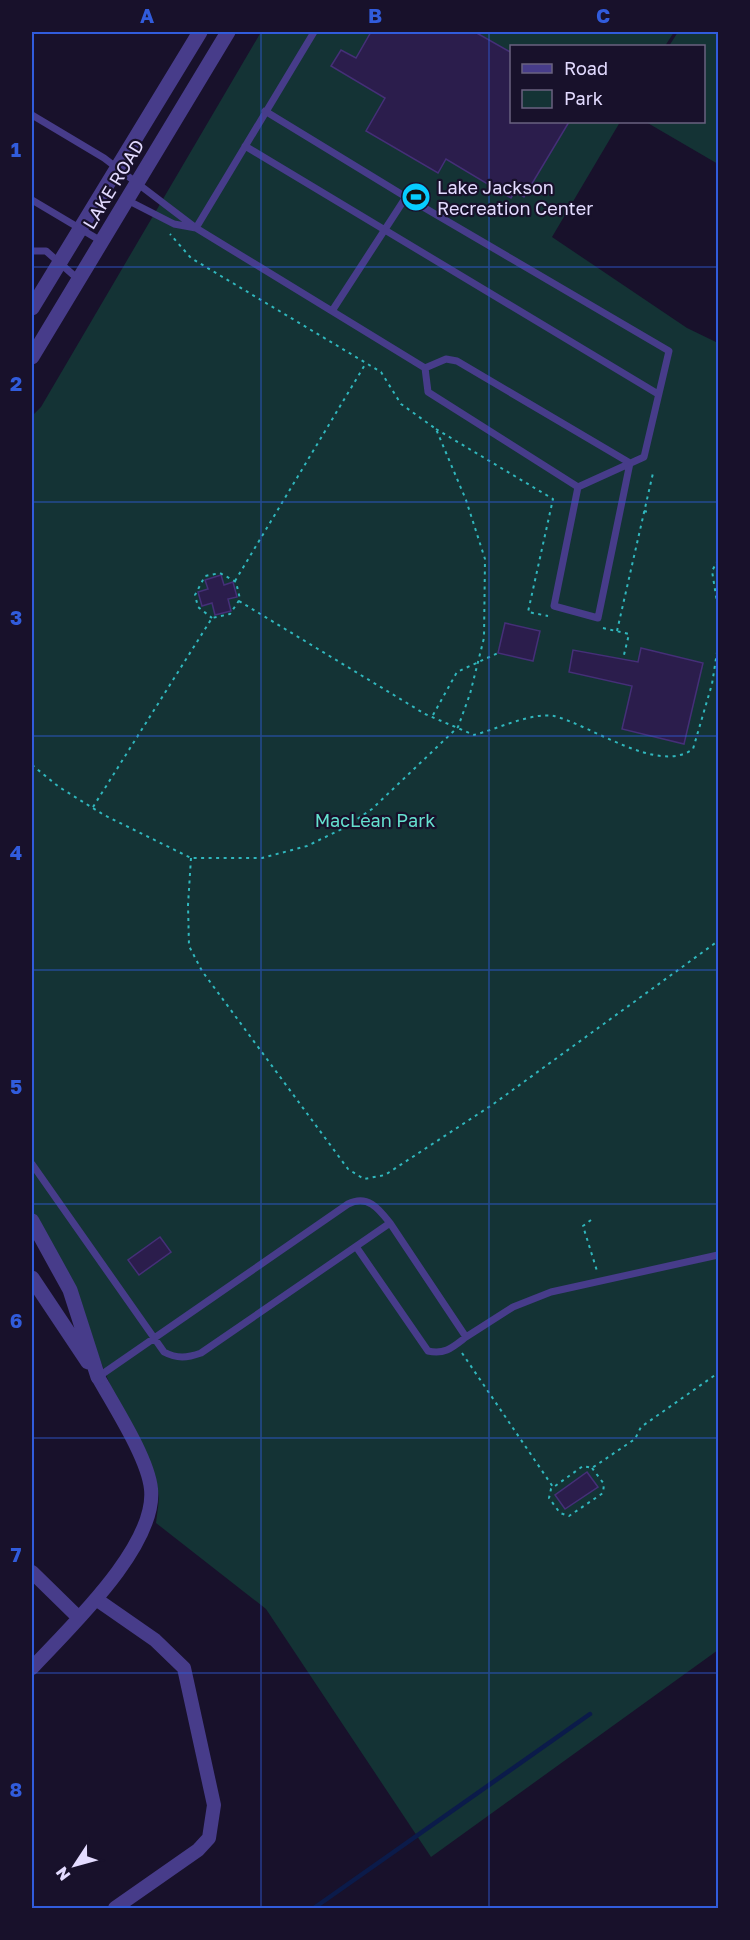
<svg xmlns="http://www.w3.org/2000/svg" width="750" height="1940" font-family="'Golos Text',sans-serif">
	<rect width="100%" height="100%" fill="#18112b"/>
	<path fill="#143335" d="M261 32H674L665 46H512V122H620L552 237 687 328 718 343V1650L431 1857 266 1609 156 1523C157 1513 160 1500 158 1491 148 1454 125 1421 111 1387 86 1327 68 1265 32 1212V416L41 407Z
		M678 32H718V164L646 122H704V46H669Z"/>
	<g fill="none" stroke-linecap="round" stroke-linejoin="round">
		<path stroke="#0b1b4a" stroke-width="4.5" d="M314 1908 590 1714"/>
	</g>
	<path fill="#2b1d4c" stroke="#452f78" stroke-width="1.5" d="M371 32H475L512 53V122H569L524 197 515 191 511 198 446 159 438 173 366 131 385 98 331 66 341 50 356 58Z
		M221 575 224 585 233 582 237 597 228 599 231 611 215 615 212 603 202 606 198 592 208 589 205 580Z
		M505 623 540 631 533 661 498 653Z
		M641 648 703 663 684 744 622 729 632 686 569 672 573 650 638 662Z
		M160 1237 171 1252 139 1275 128 1260Z
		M587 1472 598 1487 565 1509 555 1495Z"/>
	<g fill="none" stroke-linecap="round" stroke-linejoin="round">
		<path stroke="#30b7bd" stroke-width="2" stroke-dasharray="3 4.5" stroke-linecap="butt" d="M436 429 553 499 528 612 548 616
			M644 511 651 513
			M718 560 712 571 718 608
			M235 581 366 363
			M239 601 425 714 474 735C497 729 532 712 554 716 591 725 658 775 693 749L712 684 718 646
			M603 628 629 634 623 659
			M617 631 653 473
			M433 715 457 672 498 653
			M32 765 59 787 104 815 191 858H262L307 846 344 828 372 809 458 727 470 694 484 638 485 559 466 500 436 429 401 404 381 372 191 258 170 234
			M93 807 212 618 230 614 240 599 236 582 220 573 205 576 195 595 198 607 212 618
			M191 858 188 905 189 946 202 971 348 1169 364 1179 385 1175 492 1105 718 941
			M591 1220 583 1226 597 1271
			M462 1353 553 1487
			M592 1468 604 1484 603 1493 569 1516 560 1513 549 1498 551 1489 583 1466 592 1468 635 1439 641 1427 718 1373"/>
		<path stroke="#473c8a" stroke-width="7" d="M265 111 406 197 669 351 644 457 578 487
			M32 115 104 158 196 228 314 32
			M245 146 658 394
			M32 200 101 241
			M127 200 174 224 196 228 425 368 428 392 578 487 554 606 598 618 630 463 457 361 446 359 425 368
			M32 251H46L78 279
			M332 311 406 197
			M32 1164 164 1352C177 1359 187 1358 201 1353L390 1223 466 1337 513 1307 551 1292 718 1255
			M357 1248 428 1351C445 1355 453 1347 466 1337
			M98 1377 348 1204C368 1194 379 1209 390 1223"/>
		<path stroke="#473c8a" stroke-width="14" d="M32 1572 79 1618
			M96 1599 155 1640 184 1668 214 1805 209 1838 198 1850 115 1908
			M32 1668C69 1628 157 1546 151 1489 148 1458 114 1406 98 1377"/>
		<path stroke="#473c8a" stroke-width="15" d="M32 308 200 32
			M32 357 228 32
			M32 1221 70 1290 98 1377
			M32 1278 88 1362"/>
	</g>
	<path fill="none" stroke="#315cdc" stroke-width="1.5" stroke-opacity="0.55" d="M261 32V1908M489 32V1908M32 267H718M32 502H718M32 736H718M32 970H718M32 1204H718M32 1438H718M32 1673H718"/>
	<defs>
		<g id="stadium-disc" transform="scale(1.5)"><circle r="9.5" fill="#07cdff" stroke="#18112b"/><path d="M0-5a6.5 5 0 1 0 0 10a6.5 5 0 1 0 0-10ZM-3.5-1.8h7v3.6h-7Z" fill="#111"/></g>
	</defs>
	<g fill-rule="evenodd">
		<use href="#stadium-disc" x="416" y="197"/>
	</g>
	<g text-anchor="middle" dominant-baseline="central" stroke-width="4.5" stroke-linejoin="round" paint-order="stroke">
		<g font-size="18" fill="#e3dbff" stroke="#18112b">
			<text transform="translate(113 184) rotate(-59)">LAKE ROAD</text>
		</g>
		<g font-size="18" fill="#e3dbff" stroke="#18112b" text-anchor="start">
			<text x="437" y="187">Lake Jackson<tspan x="437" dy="21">Recreation Center</tspan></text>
		</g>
		<g font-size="18" fill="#65e1cf" stroke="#18112b">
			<text x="375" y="820">MacLean Park</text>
		</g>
	</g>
	<rect width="750" height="1940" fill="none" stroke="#18112b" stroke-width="66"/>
	<rect x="510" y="45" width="195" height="78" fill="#18112b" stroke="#696280" stroke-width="1.5"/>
	<rect x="522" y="64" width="30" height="9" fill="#473c8a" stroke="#696280" stroke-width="1.5"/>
	<text x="564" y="75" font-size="18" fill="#e3dbff">Road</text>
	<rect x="522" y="90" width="30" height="18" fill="#143335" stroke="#696280" stroke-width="1.5"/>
	<text x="564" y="105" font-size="18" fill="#e3dbff">Park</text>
	<g transform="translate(75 1865) rotate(234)" stroke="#18112b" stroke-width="4.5" paint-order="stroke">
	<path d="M0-4.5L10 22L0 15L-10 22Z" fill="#e3dbff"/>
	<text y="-9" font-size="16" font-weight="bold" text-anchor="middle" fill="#e3dbff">N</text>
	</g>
	<rect x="33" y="33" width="684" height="1874" fill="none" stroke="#315cdc" stroke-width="2"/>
	<g font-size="20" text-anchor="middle" font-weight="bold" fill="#315cdc">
		<text x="147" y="23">A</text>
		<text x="375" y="23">B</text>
		<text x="603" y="23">C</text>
		<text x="16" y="157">1</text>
		<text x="16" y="391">2</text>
		<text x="16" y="625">3</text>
		<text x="16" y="860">4</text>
		<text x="16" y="1094">5</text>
		<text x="16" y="1328">6</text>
		<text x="16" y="1562">7</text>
		<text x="16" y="1797">8</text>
	</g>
</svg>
